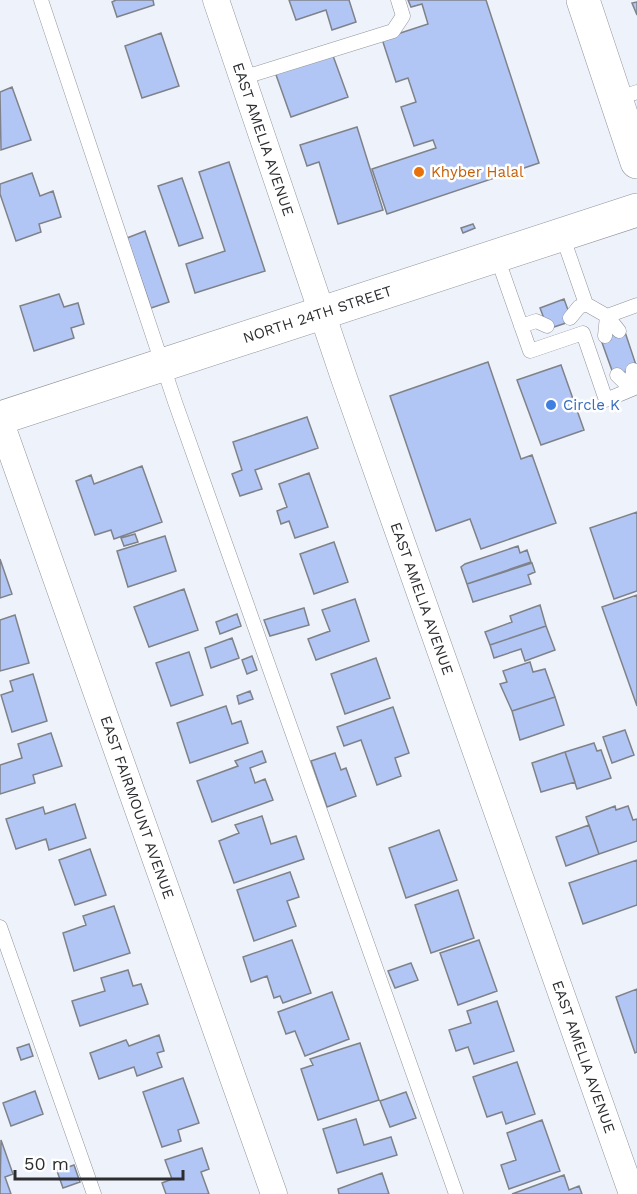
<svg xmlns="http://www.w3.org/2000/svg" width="637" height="1194" font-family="'Work Sans',sans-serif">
	<rect width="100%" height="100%" fill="#eef2fa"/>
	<path fill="#b2c6f5" stroke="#7f8289" stroke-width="1.5" d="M116 0H153L154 5 117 17 112 2Z
		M289 0H349L356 22 332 30 326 10 296 20Z
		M408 0H486L539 163 387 214 372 169 436 148 433 140 414 146 401 107 416 102 408 78 396 82 382 39 428 24 422 4 411 7Z
		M637 2V15L632 3Z
		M161 33 179 86 142 98 125 46Z
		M332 53 348 97 291 117 275 72Z
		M12 87 31 140 1 150 0 92Z
		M357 127 383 210 338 224 319 162 307 166 300 145Z
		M229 162 265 271 195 293 186 264 225 251 199 172Z
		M32 173 40 196 53 191 61 217 39 224 41 232 16 241 0 194V184Z
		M182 178 203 238 179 246 158 186Z
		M473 224 475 228 463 233 461 228Z
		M145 231 169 302 151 308 127 238Z
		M59 294 64 307 78 303 84 324 71 328 74 338 34 351 20 306Z
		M564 299 572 321 548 329 540 308Z
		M624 329 637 368 614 376 600 337Z
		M488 362 521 459 532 455 556 523 481 549 470 519 436 531 390 396Z
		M561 365 584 430 541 445 517 380Z
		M307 417 318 448 255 470 262 489 240 496 232 474 242 470 233 442Z
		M142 466 162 522 114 539 111 530 95 535 76 481 91 475 94 484Z
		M309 473 328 527 295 538 289 521 281 524 277 511 287 507 279 484Z
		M637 512V591L614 599 590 528Z
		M135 534 138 542 124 546 121 538Z
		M165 536 176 571 128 587 117 551Z
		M334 542 348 582 314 594 300 554Z
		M518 546 520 553 527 550 531 562 467 584 461 567 465 564Z
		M0 559 12 594 0 598Z
		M532 563 535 572 528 575 531 584 473 602 467 584Z
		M184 589 198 630 149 647 134 607Z
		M637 595V706L602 607Z
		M355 599 369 641 316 660 308 639 330 631 322 610Z
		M540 605 546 626 490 645 485 632 512 622 510 616Z
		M304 608 309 625 270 636 264 620Z
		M237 614 241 626 220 634 216 622Z
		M15 615 29 663 0 671V620Z
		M546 626 555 650 525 661 521 649 494 658 490 645Z
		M232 638 239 658 211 668 205 648Z
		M189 652 203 695 171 706 156 663Z
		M252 656 257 670 247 674 242 660Z
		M376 658 390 698 345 714 331 674Z
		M530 662 533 672 545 669 555 697 512 711 500 684 507 682 503 671Z
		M33 674 47 721 12 732 1 695 13 691 10 681Z
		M250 691 253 699 239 704 237 696Z
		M555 697 564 725 520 740 512 711Z
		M226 706 232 724 241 721 248 743 190 763 177 723Z
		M393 707 409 753 395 758 401 776 377 785 361 740 344 746 337 727Z
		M625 730 634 755 612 763 603 737Z
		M51 733 62 766 33 775 35 783 0 794V765L22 758 18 744Z
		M594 743 597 751 601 750 611 778 577 789 565 752Z
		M262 751 266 762 250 768 255 783 265 779 273 800 212 822 197 781 238 766 235 761Z
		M565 752 575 782 541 792 532 763Z
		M335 753 341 770 346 768 356 796 327 807 311 761Z
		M75 804 86 838 49 850 46 839 16 849 6 819 43 807 45 814Z
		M615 806 616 810 628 806 633 820 637 819V841L599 854 586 817Z
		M262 816 271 844 296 836 304 859 234 883 219 841 239 833 235 825Z
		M589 825 599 854 566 866 556 837Z
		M439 830 457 880 406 898 389 848Z
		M90 849 106 895 75 905 59 860Z
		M637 860V905L583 924 569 883Z
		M290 872 299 897 287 901 296 926 254 941 237 890Z
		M458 890 474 938 431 953 415 905Z
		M114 906 130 953 74 971 63 933 86 925 83 916Z
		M292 940 311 993 283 1003 280 996 274 998 267 976 251 982 243 957Z
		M479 940 497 991 458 1005 440 953Z
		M411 963 418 980 395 988 388 971Z
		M128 970 133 986 141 984 148 1004 80 1026 72 1001 105 991 101 978Z
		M637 989V1052L635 1053 616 997Z
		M332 992 349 1039 305 1056 295 1031 286 1034 278 1012Z
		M497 1001 514 1051 474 1064 468 1047 456 1051 449 1030 471 1023 467 1011Z
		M159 1035 164 1051 157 1053 162 1067 137 1076 134 1067 99 1079 90 1053 126 1040 129 1046Z
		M360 1043 379 1100 318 1120 301 1069 313 1065 310 1059Z
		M29 1044 33 1056 21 1060 17 1048Z
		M517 1062 535 1114 506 1124 502 1112 487 1117 473 1077Z
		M183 1078 199 1123 178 1130 181 1141 162 1147 143 1092Z
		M35 1091 43 1114 11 1126 3 1103Z
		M406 1092 416 1118 390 1127 380 1101Z
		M356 1119 364 1145 391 1137 397 1155 337 1173 323 1129Z
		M542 1120 560 1171 509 1189 501 1165 516 1160 507 1133Z
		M1 1140 13 1174 5 1177 11 1194H0Z
		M202 1148 209 1169 201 1172 209 1194H166L162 1183 172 1179 165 1160Z
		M74 1165 80 1182 63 1188 57 1171Z
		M382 1173 389 1194H339L338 1189Z
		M564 1175 569 1190 579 1186 582 1194H512Z"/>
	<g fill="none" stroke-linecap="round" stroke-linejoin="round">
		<g stroke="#91949b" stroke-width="15">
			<path id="lane" d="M41 0 175 402 456 1194
				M242 78 393 31 403 16 398 0
				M616 99 637 92
				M562 235 586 304
				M497 257 530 351 583 333 606 400 637 387
				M570 318 579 307 586 304 607 316 637 305
				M521 326 536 321 547 326
				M605 336 607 316 619 331
				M617 375 631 389 633 370
				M0 927 94 1194"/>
		</g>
		<g stroke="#91949b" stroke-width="27">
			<g id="street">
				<path id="s1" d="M216 0 345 381 632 1194"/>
				<path id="s2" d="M0 420 274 1194"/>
			</g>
		</g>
		<g stroke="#91949b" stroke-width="34">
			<g id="secondary">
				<path d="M583 0 637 162"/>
				<path id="s3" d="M0 418 637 210"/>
			</g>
		</g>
		<use href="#lane" stroke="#fff" stroke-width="14"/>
		<use href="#street" stroke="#fff" stroke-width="26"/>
		<use href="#secondary" stroke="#fff" stroke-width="33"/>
	</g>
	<circle fill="#e8710a" stroke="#fff" stroke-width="2" cx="419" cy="172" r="6"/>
	<circle fill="#3f7fe0" stroke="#fff" stroke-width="2" cx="551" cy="405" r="6"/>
	<g text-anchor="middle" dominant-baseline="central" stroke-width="5" stroke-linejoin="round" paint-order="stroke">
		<g font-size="15" fill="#2c2d30" stroke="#fff">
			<text stroke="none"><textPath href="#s1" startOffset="147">EAST AMELIA AVENUE</textPath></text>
			<text stroke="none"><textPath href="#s3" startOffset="334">NORTH 24TH STREET</textPath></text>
			<text stroke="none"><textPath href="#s1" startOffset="633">EAST AMELIA AVENUE</textPath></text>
			<text stroke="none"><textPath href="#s2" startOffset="411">EAST FAIRMOUNT AVENUE</textPath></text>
			<text stroke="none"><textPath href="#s1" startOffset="1119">EAST AMELIA AVENUE</textPath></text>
		</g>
		<g font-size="15" fill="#c56008" stroke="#fff" text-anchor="start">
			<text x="431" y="172">Khyber Halal</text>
		</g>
		<g font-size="15" fill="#366cbe" stroke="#fff" text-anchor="start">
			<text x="563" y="405">Circle K</text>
		</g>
	</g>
	<path d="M15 1170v9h168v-9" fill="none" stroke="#2c2d30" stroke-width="3"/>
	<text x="24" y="1170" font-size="18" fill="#2c2d30" stroke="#ffffff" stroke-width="4.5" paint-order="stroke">50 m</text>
</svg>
